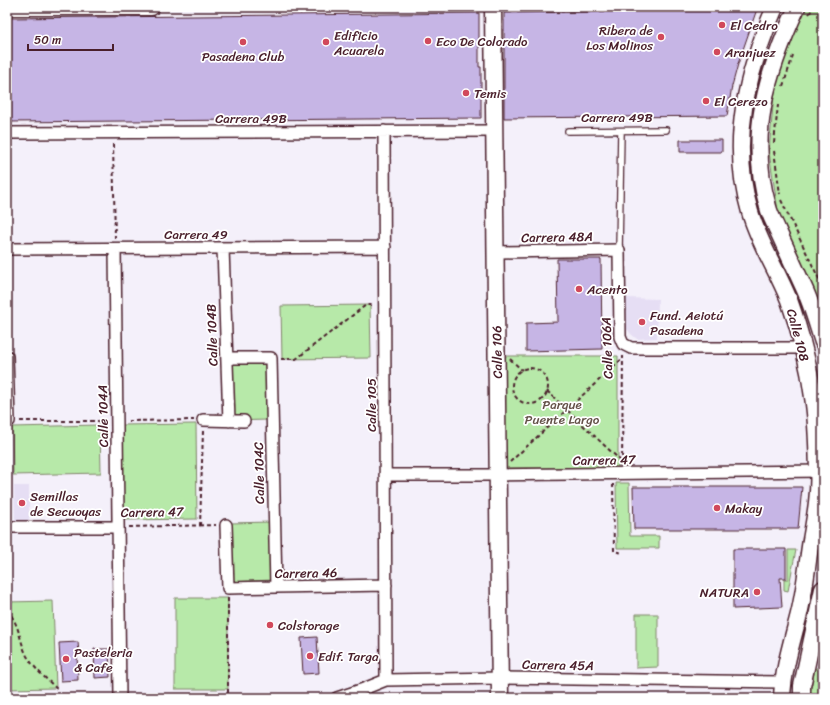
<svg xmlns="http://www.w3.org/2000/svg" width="830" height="705" font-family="Sriracha,sans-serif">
	<rect width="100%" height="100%" fill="#f4f0fa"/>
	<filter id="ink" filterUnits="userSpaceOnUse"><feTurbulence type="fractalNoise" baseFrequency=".025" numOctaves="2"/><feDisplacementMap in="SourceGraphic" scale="8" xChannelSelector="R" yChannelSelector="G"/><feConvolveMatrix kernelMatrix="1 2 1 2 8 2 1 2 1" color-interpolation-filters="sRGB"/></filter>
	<g filter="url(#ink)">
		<path fill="#e6def4" d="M626 298 658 299 657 338 637 339 631 334 626 328Z
			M14 486H29V521H15Z"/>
		<path fill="#b7e9a9" stroke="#80846a" d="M803 7H823V327L780 224 769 152 775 82Z
			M370 305 371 358 282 359 281 306Z
			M505 356H618V468H505Z
			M265 361 267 420 230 421 228 362Z
			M196 424 197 519 122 520 121 425Z
			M100 425 101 473 13 475 12 427Z
			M616 483H629L630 536H659V548H617Z
			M270 522 272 580 233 582 231 523Z
			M788 550H796L788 591 784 590V579H788Z
			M175 598H228V689H175Z
			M53 601 56 688 7 689V602Z
			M636 614H658V667L636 668Z
			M823 664V698H809L815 669Z"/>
		<path fill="#c6b5e5" stroke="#4a1f2b" d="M757 9 738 64 732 86 727 116 504 118V13Z
			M479 13V67H481V118L7 122V18Z
			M680 140H722V152H680Z
			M557 259H601L602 349 526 351V323L558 322Z
			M633 487H802L798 529H634Z
			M733 549H786V578H780L782 607 733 609Z
			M317 637 319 673 303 674 301 638Z
			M78 642 79 653H77L78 680 61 681 59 643Z
			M94 649H109L110 677 95 678Z"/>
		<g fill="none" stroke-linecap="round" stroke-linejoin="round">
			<g stroke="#4a1f2b" stroke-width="8">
				<path id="lane" d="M568 131 666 130
					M619 250 621 131
					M361 690 362 698"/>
			</g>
			<g stroke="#4a1f2b" stroke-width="14">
				<path id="street" d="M384 131 386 680
					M7 133 494 131
					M223 248 229 421
					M7 249 385 247
					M115 249 120 698
					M496 252 619 250 620 337 623 344 631 348H803
					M7 356 9 421H7
					M227 358H271L276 587
					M203 420 244 421
					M385 475H488L823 471
					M226 525 228 588 386 585
					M7 527H118
					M337 698 361 690 386 680 500 678 783 682"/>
			</g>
			<g stroke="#4a1f2b" stroke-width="19">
				<path id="secondary" d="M7 7H151
					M493 7 500 698
					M775 7C747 72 729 141 750 212 759 243 777 270 789 300 800 331 809 365 813 397 817 421 817 445 818 469 820 492 815 517 811 540 807 565 805 590 799 614 792 642 783 670 782 698
					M797 7C767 73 747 134 768 207 770 215 774 222 777 229 786 249 795 268 804 288 812 305 817 324 823 342
					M802 698V686L823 589"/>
			</g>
			<path stroke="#4a1f2b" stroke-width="2" stroke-dasharray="4 3" stroke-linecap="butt" d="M809 14 814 7
				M783 86 793 56
				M774 143 778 105
				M113 144 115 238
				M774 151 780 194
				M781 200 821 283 823 293
				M281 359H296L366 305H374
				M510 359 522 370
				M512 386a18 18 0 1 1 36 0a18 18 0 1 1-36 0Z
				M547 391 622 462
				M20 421H106
				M128 421 194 420
				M510 462 623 358
				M622 464 623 356
				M613 484 614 551 623 553
				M200 526 203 431
				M129 527 216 525
				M228 598V698
				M7 610C20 625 19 640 27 656 34 669 49 681 59 691
				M386 698V691"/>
			<use href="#lane" stroke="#fff" stroke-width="5.5"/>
			<use href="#street" stroke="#fff" stroke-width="11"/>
			<use href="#secondary" stroke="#fff" stroke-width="16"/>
		</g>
	</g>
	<g fill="#d1495b" stroke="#fff" stroke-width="1.5">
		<circle cx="722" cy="25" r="4"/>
		<circle cx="661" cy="37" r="4"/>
		<circle cx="428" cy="41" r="4"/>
		<circle cx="243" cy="42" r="4"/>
		<circle cx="326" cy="42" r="4"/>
		<circle cx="717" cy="52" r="4"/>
		<circle cx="466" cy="93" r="4"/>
		<circle cx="706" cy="101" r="4"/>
		<circle cx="579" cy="289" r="4"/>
		<circle cx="642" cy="322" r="4"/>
		<circle cx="22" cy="503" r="4"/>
		<circle cx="717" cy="508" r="4"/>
		<circle cx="757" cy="592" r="4"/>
		<circle cx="270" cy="625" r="4"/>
		<circle cx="310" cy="656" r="4"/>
		<circle cx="66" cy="659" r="4"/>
	</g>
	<g text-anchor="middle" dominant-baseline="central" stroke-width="3.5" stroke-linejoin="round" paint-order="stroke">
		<g font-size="13" fill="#4a1f2b" stroke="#fff" text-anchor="start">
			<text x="730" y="25">El Cedro</text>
			<text x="653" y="30" text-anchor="end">Ribera de<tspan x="653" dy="15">Los Molinos</tspan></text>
			<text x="334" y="35">Edificio<tspan x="334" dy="15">Acuarela</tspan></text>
			<text x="436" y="41">Eco De Colorado</text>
			<text x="725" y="52">Aranjuez</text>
			<text x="243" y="56" text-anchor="middle">Pasadena Club</text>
			<text x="474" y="93">Temis</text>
			<text x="714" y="101">El Cerezo</text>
			<text x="587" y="289">Acento</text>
			<text x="650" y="315">Fund. Aeiotú<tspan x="650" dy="15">Pasadena</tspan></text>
			<text x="30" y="496">Semillas<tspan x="30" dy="15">de Secuoyas</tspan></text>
			<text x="725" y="508">Makay</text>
			<text x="749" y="592" text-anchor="end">NATURA</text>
			<text x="278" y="625">Colstorage</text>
			<text x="74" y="652">Pasteleria<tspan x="74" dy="15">&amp; Cafe</tspan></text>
			<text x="318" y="656">Edif. Targa</text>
		</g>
		<g font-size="13" fill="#4a1f2b" stroke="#fff">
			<text x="617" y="117">Carrera 49B</text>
			<text x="251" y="118">Carrera 49B</text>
			<text x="196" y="234">Carrera 49</text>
			<text transform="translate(557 237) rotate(-1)">Carrera 48A</text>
			<text transform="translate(212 335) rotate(-92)">Calle 104B</text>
			<text transform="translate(798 335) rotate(75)">Calle 108</text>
			<text transform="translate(607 348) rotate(-92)">Calle 106A</text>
			<text transform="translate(497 352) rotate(-91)">Calle 106</text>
			<text transform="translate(371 405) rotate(-90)">Calle 105</text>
			<text transform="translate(103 416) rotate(-91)">Calle 104A</text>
			<text transform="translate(604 460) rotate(-1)">Carrera 47</text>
			<text transform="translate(259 473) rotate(-91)">Calle 104C</text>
			<text transform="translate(152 512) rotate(-1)">Carrera 47</text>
			<text transform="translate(306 573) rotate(-1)">Carrera 46</text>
			<text transform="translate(558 665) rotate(1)">Carrera 45A</text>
		</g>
		<g font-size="13" fill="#65524a" stroke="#fff">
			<text x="562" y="404">Parque<tspan x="562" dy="15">Puente Largo</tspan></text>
		</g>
	</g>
	<rect width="830" height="705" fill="none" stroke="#fff" stroke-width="24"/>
	<rect x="12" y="12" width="806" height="681" fill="none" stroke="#4a1f2b" stroke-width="1.5" filter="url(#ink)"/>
	<path d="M28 44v6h85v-6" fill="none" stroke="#4a1f2b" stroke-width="2"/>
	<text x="34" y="44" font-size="12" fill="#4a1f2b" stroke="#ffffff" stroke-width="3" paint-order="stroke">50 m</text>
</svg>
